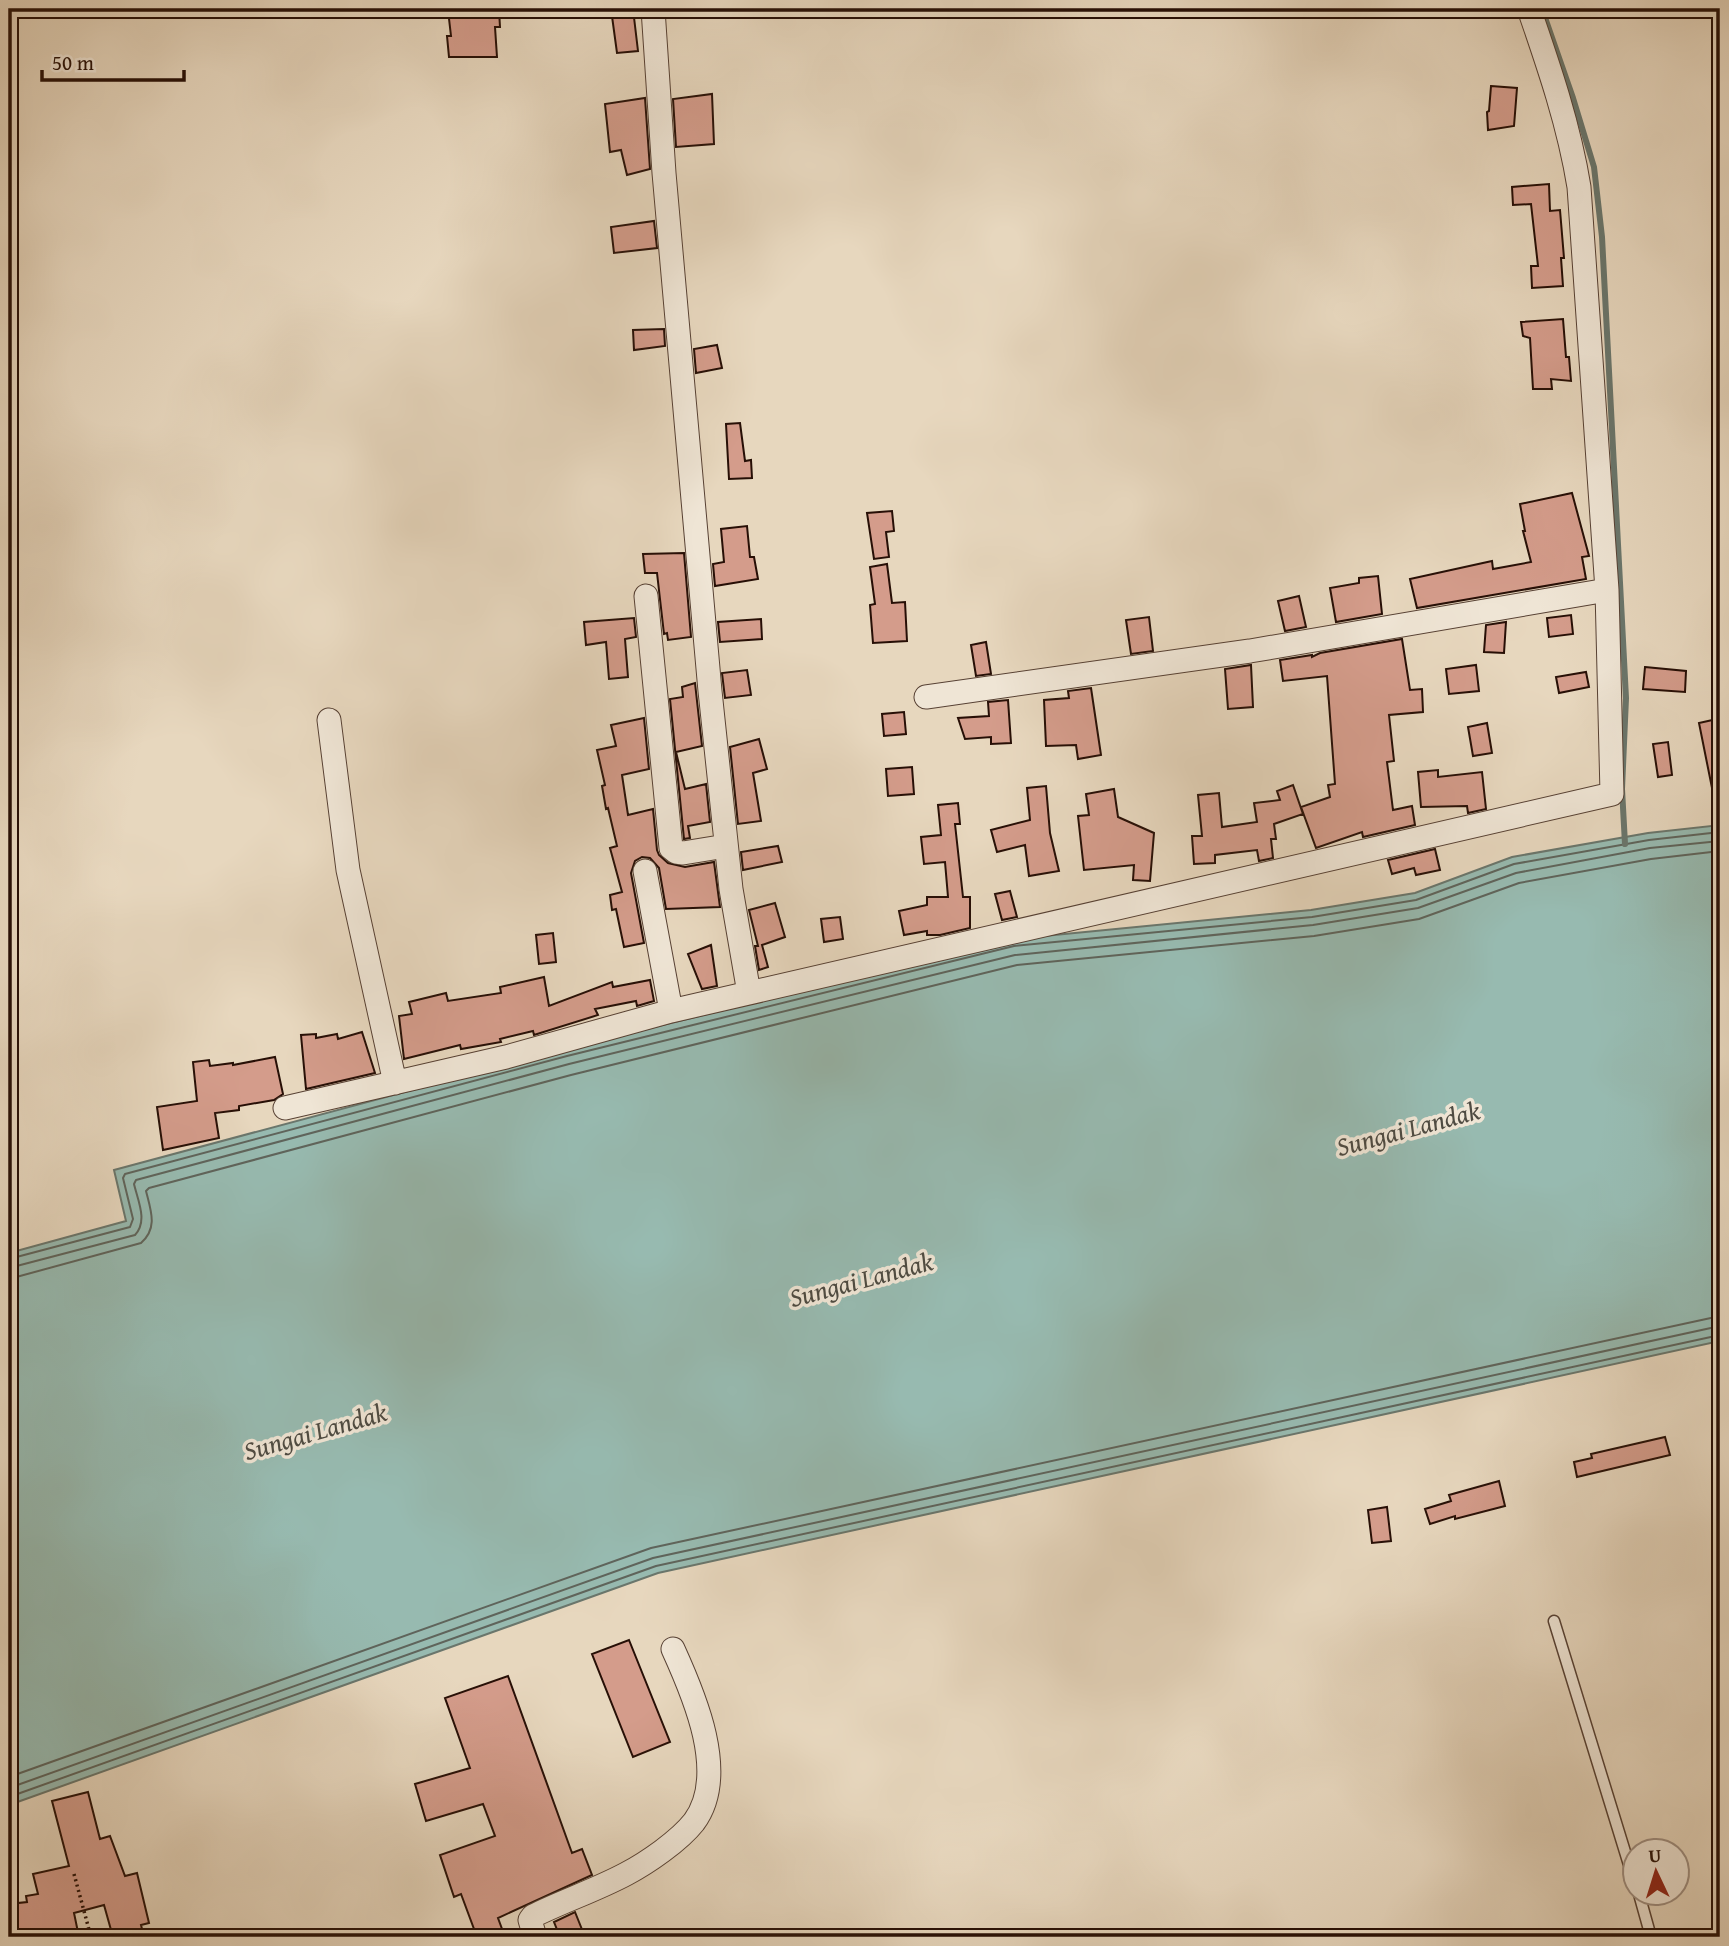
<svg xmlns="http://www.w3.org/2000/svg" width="1729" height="1946" font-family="'Gentium Book Plus',serif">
	<rect width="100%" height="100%" fill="#e7d7be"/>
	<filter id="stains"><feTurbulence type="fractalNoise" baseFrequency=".00286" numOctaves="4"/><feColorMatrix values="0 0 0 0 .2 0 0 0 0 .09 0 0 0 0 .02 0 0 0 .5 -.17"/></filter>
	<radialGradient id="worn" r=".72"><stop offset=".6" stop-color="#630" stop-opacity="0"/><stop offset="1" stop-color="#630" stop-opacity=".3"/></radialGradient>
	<path fill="#97bab0" stroke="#6a766c" stroke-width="2" d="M1720 825V1341L658 1573 9 1805V1253L126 1221 114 1170 565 1049 1013 939 1311 910 1415 893 1512 857 1648 833Z"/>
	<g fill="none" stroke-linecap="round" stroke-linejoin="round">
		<path stroke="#5f645b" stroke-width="2" d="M9 1259 130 1227 133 1219 123 1178 125 1174 567 1056 1014 946 1312 917 1416 900 1514 864 1649 840 1720 832
			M9 1268 135 1235C148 1221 138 1201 134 1184L136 1180 569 1064 1015 955 1313 925 1418 908 1516 873 1650 848 1720 841
			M9 1279 141 1243C158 1228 151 1211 146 1191L149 1188 571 1075 1017 965 1314 936 1419 919 1519 883 1651 859 1720 851
			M9 1777 651 1548 1720 1316
			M9 1788 653 1558 1720 1326
			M9 1797 656 1566 1720 1335"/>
		<path stroke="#6a766c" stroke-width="6" d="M1542 9 1573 98 1594 167 1602 237 1626 698 1622 789 1625 844"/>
	</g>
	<path fill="#d49c8b" stroke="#270f06" stroke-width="2" d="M611 9H633L638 51 617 53Z
		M448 10H499L500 27H495L497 57H449L447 36H451Z
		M1491 86 1517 88 1514 126 1488 130 1487 112 1489 111Z
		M712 94 714 144 676 147 673 99Z
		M645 98 650 169 627 175 621 150 610 152 605 104Z
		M1549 184 1550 211 1560 210 1564 258H1561L1563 286 1532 288 1531 266H1538L1531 204 1513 205 1512 187Z
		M654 221 657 248 614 253 611 227Z
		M1563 319 1566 357H1569L1571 381 1551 379 1552 389H1533L1530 338 1523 336 1521 322Z
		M664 329 665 346 634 350 633 330Z
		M717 345 722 368 696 373 694 349Z
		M740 423 745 461 751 460 752 478 729 479 726 424Z
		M1572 493 1589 556 1582 557 1586 579 1417 608 1410 579 1492 561 1493 569 1531 562 1523 531H1525L1520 504Z
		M892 511 894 531 886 532 889 557 874 559 867 513Z
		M747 526 750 557H754L758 579 715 586 713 564 724 562 721 529Z
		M684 553 691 637 668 640 667 633 664 634 657 573H645L643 554Z
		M887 564 892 603 905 602 907 641 873 643 870 605 875 604 870 567Z
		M1378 576 1382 614 1336 622 1330 588 1359 583V578Z
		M1299 596 1306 627 1285 631 1278 601Z
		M1571 615 1573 634 1549 637 1547 618Z
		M1149 617 1153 651 1131 654 1126 620Z
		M634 618 636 637 625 639 628 677 609 679 606 642 586 645 584 622Z
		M761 619 762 639 720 642 718 622Z
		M1506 622 1504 653 1484 652 1486 625Z
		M1402 639 1410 690 1422 689 1423 712 1389 715 1394 761 1387 762 1393 810 1412 806 1415 825 1363 837 1362 832 1316 848 1301 807 1330 797 1328 785 1335 784 1327 676 1283 681 1280 660 1312 655V657L1320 653Z
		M986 642 991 674 976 676 971 645Z
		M1251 665 1253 707 1228 709 1225 669Z
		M1476 665 1479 691 1449 694 1446 669Z
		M1645 667 1686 671 1685 692 1643 689Z
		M747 670 751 695 725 698 722 673Z
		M1586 672 1589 687 1559 693 1556 677Z
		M695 683 702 746 676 752 685 789 706 784 710 822 688 826 690 838 684 839 670 699 683 697 682 687Z
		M1091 688 1101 755 1078 759 1076 745 1046 746 1044 700 1069 698 1068 691Z
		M1008 700 1011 743 991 744V737L965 739 958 718 989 716 988 702Z
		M904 712 906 734 884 736 882 714Z
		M644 718 649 769 622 775 628 815 653 809 657 850 659 855 668 863 685 867 714 862 720 907 666 909 659 868 650 858 642 857 635 861 631 873 644 943 624 947 616 909 612 910 610 895 622 892 610 848 617 846 608 808 606 809 602 786 605 785 597 750 616 746 611 725Z
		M1717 719 1720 734V792L1713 793 1699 723Z
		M1487 723 1492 753 1473 756 1468 727Z
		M759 739 767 769 753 773 761 821 738 824 730 747Z
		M1668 742 1672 775 1658 777 1653 744Z
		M912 767 914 794 888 796 886 769Z
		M1438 770V777L1482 772 1486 809 1468 813 1467 806 1421 807 1418 772Z
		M1293 785 1303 814 1274 824 1276 839H1271L1273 858 1259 861 1257 850 1215 855V863L1194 864 1192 836H1202L1198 795 1219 793 1222 827 1257 822 1254 803 1280 800 1277 791Z
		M1046 786 1050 833 1059 871 1029 876 1025 845 997 852 991 830 1030 820 1027 788Z
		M1114 789 1118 817 1154 833 1150 881 1133 880 1134 865 1084 870 1078 816 1089 815 1086 794Z
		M958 803 960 824H955L963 897H970V928L940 935H927V931L904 935 899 911 927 905V897H948L945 862 924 864 921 837 941 835 938 805Z
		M778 846 782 862 743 870 741 852Z
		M1435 849 1440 870 1416 875 1414 868 1392 874 1388 860Z
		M1010 891 1017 917 1002 920 995 894Z
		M775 903 785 937 762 945 768 967 759 970 755 946H758L749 910Z
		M840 917 843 939 824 942 821 919Z
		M553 933 556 962 539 964 536 935Z
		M711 945 717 986 702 989 688 954Z
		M544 977 549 1006 612 982 613 987 650 980 654 1001 637 1006 636 1001 595 1009 598 1015 534 1035 533 1031 500 1039 501 1042 461 1049 460 1045 404 1059 399 1016 412 1014 409 1002 446 993 448 1001 501 993 500 987Z
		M362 1032 375 1073 306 1089 301 1035 316 1034V1038L337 1034 338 1039Z
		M275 1057 283 1094 274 1100 239 1106V1110L215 1113 219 1138 163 1150 157 1107 197 1101 193 1062 209 1060 210 1066 233 1063V1065Z
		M1665 1437 1670 1455 1577 1477 1574 1462 1592 1458 1591 1454Z
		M1499 1481 1505 1506 1455 1519V1516L1430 1524 1425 1509 1451 1501 1449 1495Z
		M1387 1507 1391 1541 1372 1543 1368 1510Z
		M629 1640 670 1742 633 1757 592 1654Z
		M508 1676 572 1853 582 1849 592 1875 498 1918 505 1937H477L461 1894 454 1897 440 1855 495 1836 483 1804 426 1821 415 1784 470 1768 445 1698Z
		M88 1792 100 1839 110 1836 125 1876 137 1873 149 1923 141 1925 144 1937H113L104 1905 74 1913 79 1937H9V1904L27 1902 26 1896 38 1894 33 1874 69 1866 52 1801Z
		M575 1912 585 1937H560L554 1922Z"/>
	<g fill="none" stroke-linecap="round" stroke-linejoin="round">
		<g stroke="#574134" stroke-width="13">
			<path id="service" d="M1554 1621 1634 1881
				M1639 1894 1651 1937"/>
		</g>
		<g stroke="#574134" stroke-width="25">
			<path id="minor" d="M653 9 664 173 710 691 731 889 749 993
				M646 596 671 848 676 852 683 853 726 846
				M926 697 1250 651 1607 590
				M329 720 348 870 395 1083
				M645 871 671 1011
				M285 1108 506 1057 671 1011 1612 794 1607 590 1579 187C1569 125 1549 67 1529 9
				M535 1937 530 1920 533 1916C563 1901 596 1890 626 1874 647 1863 679 1841 694 1822 729 1775 694 1695 673 1649"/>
		</g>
		<path stroke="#270f06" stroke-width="3.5" stroke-dasharray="2 3.5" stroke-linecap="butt" d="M74 1874 91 1937"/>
		<use href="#service" stroke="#efe5d5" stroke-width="10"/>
		<use href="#minor" stroke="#efe5d5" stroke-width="23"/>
	</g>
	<g text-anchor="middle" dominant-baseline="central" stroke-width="7" stroke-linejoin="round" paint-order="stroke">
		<g font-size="26" font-style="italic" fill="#4e4b42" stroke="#efe5d5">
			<text transform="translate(1408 1128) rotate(-15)">Sungai Landak</text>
			<text transform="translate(861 1279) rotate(-15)">Sungai Landak</text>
			<text transform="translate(315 1431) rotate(-16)">Sungai Landak</text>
		</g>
	</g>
	<rect width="1729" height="1946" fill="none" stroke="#e7d7be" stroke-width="35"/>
	<rect x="10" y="10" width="1708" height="1925" fill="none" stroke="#270f06" stroke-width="3.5"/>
	<rect x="18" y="18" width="1694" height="1911" fill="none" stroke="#270f06" stroke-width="2"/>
	<g transform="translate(1656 1872) rotate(356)"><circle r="33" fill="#efe5d5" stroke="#9f8f82" stroke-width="2"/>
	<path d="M0-5L12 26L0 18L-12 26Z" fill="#8f2418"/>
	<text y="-10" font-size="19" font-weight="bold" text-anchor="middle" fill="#270f06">U</text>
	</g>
	<path d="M42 70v10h142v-10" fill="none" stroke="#270f06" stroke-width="3.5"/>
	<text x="52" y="70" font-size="21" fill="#270f06" stroke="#efe5d5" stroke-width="5" paint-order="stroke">50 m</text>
	<rect width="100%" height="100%" filter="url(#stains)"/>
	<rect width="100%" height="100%" fill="url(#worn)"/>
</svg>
